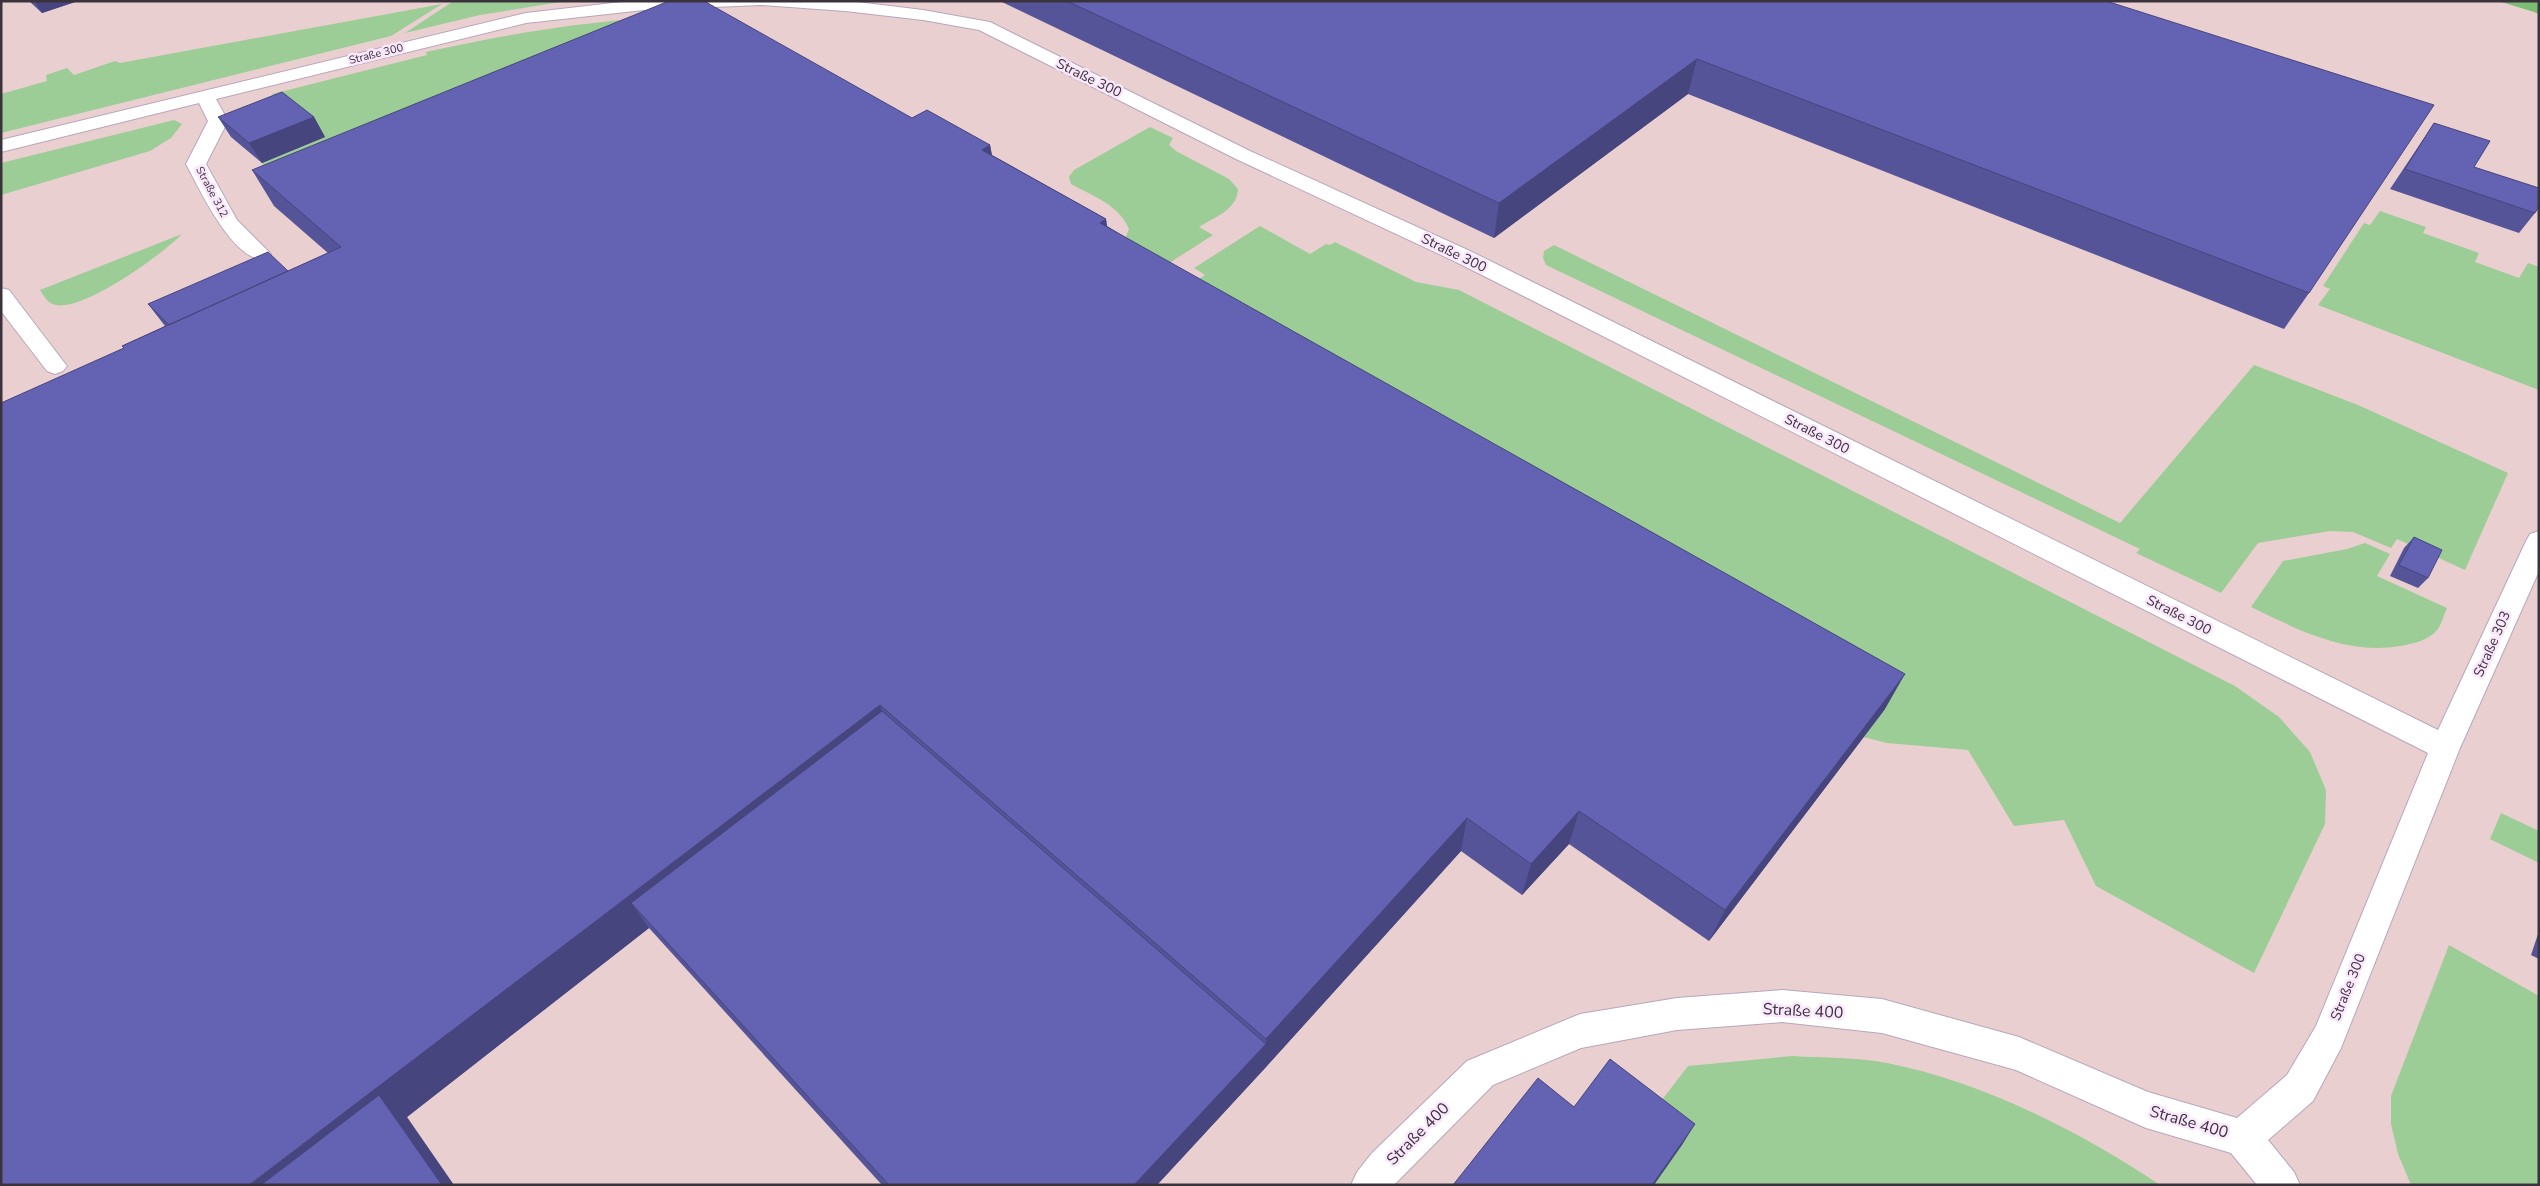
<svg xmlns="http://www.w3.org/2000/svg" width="2540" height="1186" font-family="'Nunito Sans',sans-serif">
	<rect width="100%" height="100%" fill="#ecdaef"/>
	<path fill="#eacfd1" d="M1 1H2539V1185H1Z"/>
	<path fill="#9ccd96" d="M459 1H567L480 15 405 33 452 2Z
		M442 4 391 36 1 133V94L47 81 46 75 67 68 74 75 115 61 120 63Z
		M685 16 732 17 731 20 700 26 274 206 266 169 262 163 325 137 272 94 427 55 426 52C512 33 597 19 685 16Z
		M174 120 182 124 171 138 150 151 1 195V163Z
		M1150 127 1173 138 1169 145 1176 151 1229 179 1238 189C1237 210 1215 217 1199 227L1213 235 1143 280 1123 244 1129 229C1119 205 1093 196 1071 184L1069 177 1074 170Z
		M2380 211 2426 227 2423 233 2479 253 2475 262 2519 278 2528 263 2539 267V390L2318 305 2330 289 2323 286 2364 223 2370 225Z
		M1260 226 1310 254 1326 244 1330 245 1335 242 1416 282 1459 290 2235 686 2279 717 2310 752 2326 790 2325 824 2254 973 2096 886 2064 820 2014 826 1968 750 1887 743 1863 737 1171 297 1205 275 1194 268Z
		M182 234C163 254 84 311 56 305 48 304 44 296 40 290Z
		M1554 245 2120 523 2254 365 2358 405 2508 473 2465 570 2397 539 2391 548 2353 532 2330 531 2258 543 2221 593 2136 553 2140 549 1546 265 1543 258 1544 251Z
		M2365 543 2390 554 2377 576 2447 608C2444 614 2442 623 2438 629 2430 640 2412 644 2400 646 2345 655 2299 630 2251 607L2283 561 2347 549Z
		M2501 813 2539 831V863L2490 839Z
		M2449 945 2539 996V1185H2411L2398 1154 2391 1124V1096Z
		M1792 1056C1823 1058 1857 1057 1887 1063 1980 1081 2082 1132 2160 1185H1654L1648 1118 1688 1066Z"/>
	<path fill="#7cbd74" d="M2498 1H2539V14L2534 12Z"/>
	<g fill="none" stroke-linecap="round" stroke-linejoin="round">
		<g stroke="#b8a6ba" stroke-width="2">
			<path id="minor" d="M630 1H849L923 10 990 22 1250 151 1470 251 2438 730 2526 541 2530 534 2539 531V571L2460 748 2341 1048 2313 1101 2268 1140 2294 1172 2300 1185H2257L2231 1153 2146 1128 2016 1070 1882 1033 1782 1022 1677 1030 1581 1048 1493 1085 1394 1185H1351L1357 1172 1372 1153 1467 1061 1580 1014 1677 998 1782 990 1882 999 2019 1037 2148 1092 2237 1118 2287 1075 2316 1026 2428 753 1454 261 1236 159 979 30 923 20 845 11 761 5 644 10 526 23 216 99 228 121 206 164 237 220 271 254 268 259C235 267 199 188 186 164L208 121 199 103 1 152V140L526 13Z
				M1 288 9 290 63 361 67 366 63 371 55 374 47 371 1 311Z"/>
		</g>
		<use href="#minor" fill="#fff" fill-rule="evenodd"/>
	</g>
	<path fill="#565499" d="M29 1H78L42 13Z
		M1000 1H2106L2309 293 2284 329 1688 94 1494 238Z
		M218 117H314L325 137 262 163 231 137Z
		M912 118 990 145 992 155 1106 219 1107 226 1885 709 1709 941 1569 844 1522 895 1461 851 1266 1067 1157 1185H882L649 928 407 1117 1 1185 124 348 122 346 165 326 148 304 288 271 328 253 274 206 252 170Z
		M2434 123 2474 167 2535 213 2519 233 2390 189Z
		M2414 537 2428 578 2418 588 2390 576 2404 548Z
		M2539 931V959L2531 955Z"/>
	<path fill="#46457d" d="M34 1H78L42 13Z
		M1697 59 1688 94 1494 238 1499 203Z
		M314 117 325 137 262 163 249 143Z
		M990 145 996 180 982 150Z
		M1106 219 1110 254 1100 223Z
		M1905 674 1885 709 1709 941 1725 910Z
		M880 705 892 739 631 903 649 928 407 1117 454 1185H249Z
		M1579 811 1569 844 1522 895 1531 864Z
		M1467 818 1461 851 1266 1067 1157 1185H1134L1266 1044V1039Z
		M1695 1124 1682 1145 1654 1185H1652Z"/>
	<path fill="#6462b2" stroke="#46457d" d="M669 1H704L912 118 927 110 990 145 982 150 1106 219 1100 223 1905 674 1725 910 1579 811 1531 864 1467 818 1266 1039 880 705 249 1185H1V403L124 348 122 346 341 247 252 170Z
		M1067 1H2106L2434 105 2309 293 1697 59 1499 203Z
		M282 92 314 117 249 143 218 117Z
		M2434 123 2490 141 2474 167 2539 188V206L2535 213 2405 169Z
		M268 252 288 271 169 325 148 304Z
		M2414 537 2442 550 2428 578 2399 565Z
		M882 711 1266 1044 1134 1185H889L631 903Z
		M1610 1059 1695 1124 1652 1185H1453L1538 1078 1574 1107Z
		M379 1095 442 1185H261Z"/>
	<g text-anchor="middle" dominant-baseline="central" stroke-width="5" stroke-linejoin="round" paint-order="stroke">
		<g font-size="11" fill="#3b333c" stroke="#fae7fc">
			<text transform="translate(376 54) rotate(-14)">Straße 300</text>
			<text transform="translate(212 192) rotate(62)">Straße 312</text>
		</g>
		<g font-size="14" fill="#3b333c" stroke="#fae7fc">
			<text transform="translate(1089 78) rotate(26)">Straße 300</text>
			<text transform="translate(1454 253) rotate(26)">Straße 300</text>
			<text transform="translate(1817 434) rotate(27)">Straße 300</text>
			<text transform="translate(2179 615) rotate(27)">Straße 300</text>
			<text transform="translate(2492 644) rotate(-66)">Straße 303</text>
			<text transform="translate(2348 987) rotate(-68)">Straße 300</text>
		</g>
		<g font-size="16" fill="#3b333c" stroke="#fae7fc">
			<text transform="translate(1803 1011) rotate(3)">Straße 400</text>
			<text transform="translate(2189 1122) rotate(16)">Straße 400</text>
			<text transform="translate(1418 1134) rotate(-45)">Straße 400</text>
		</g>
	</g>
	<rect width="2540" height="1186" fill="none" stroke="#3b333c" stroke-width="5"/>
</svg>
